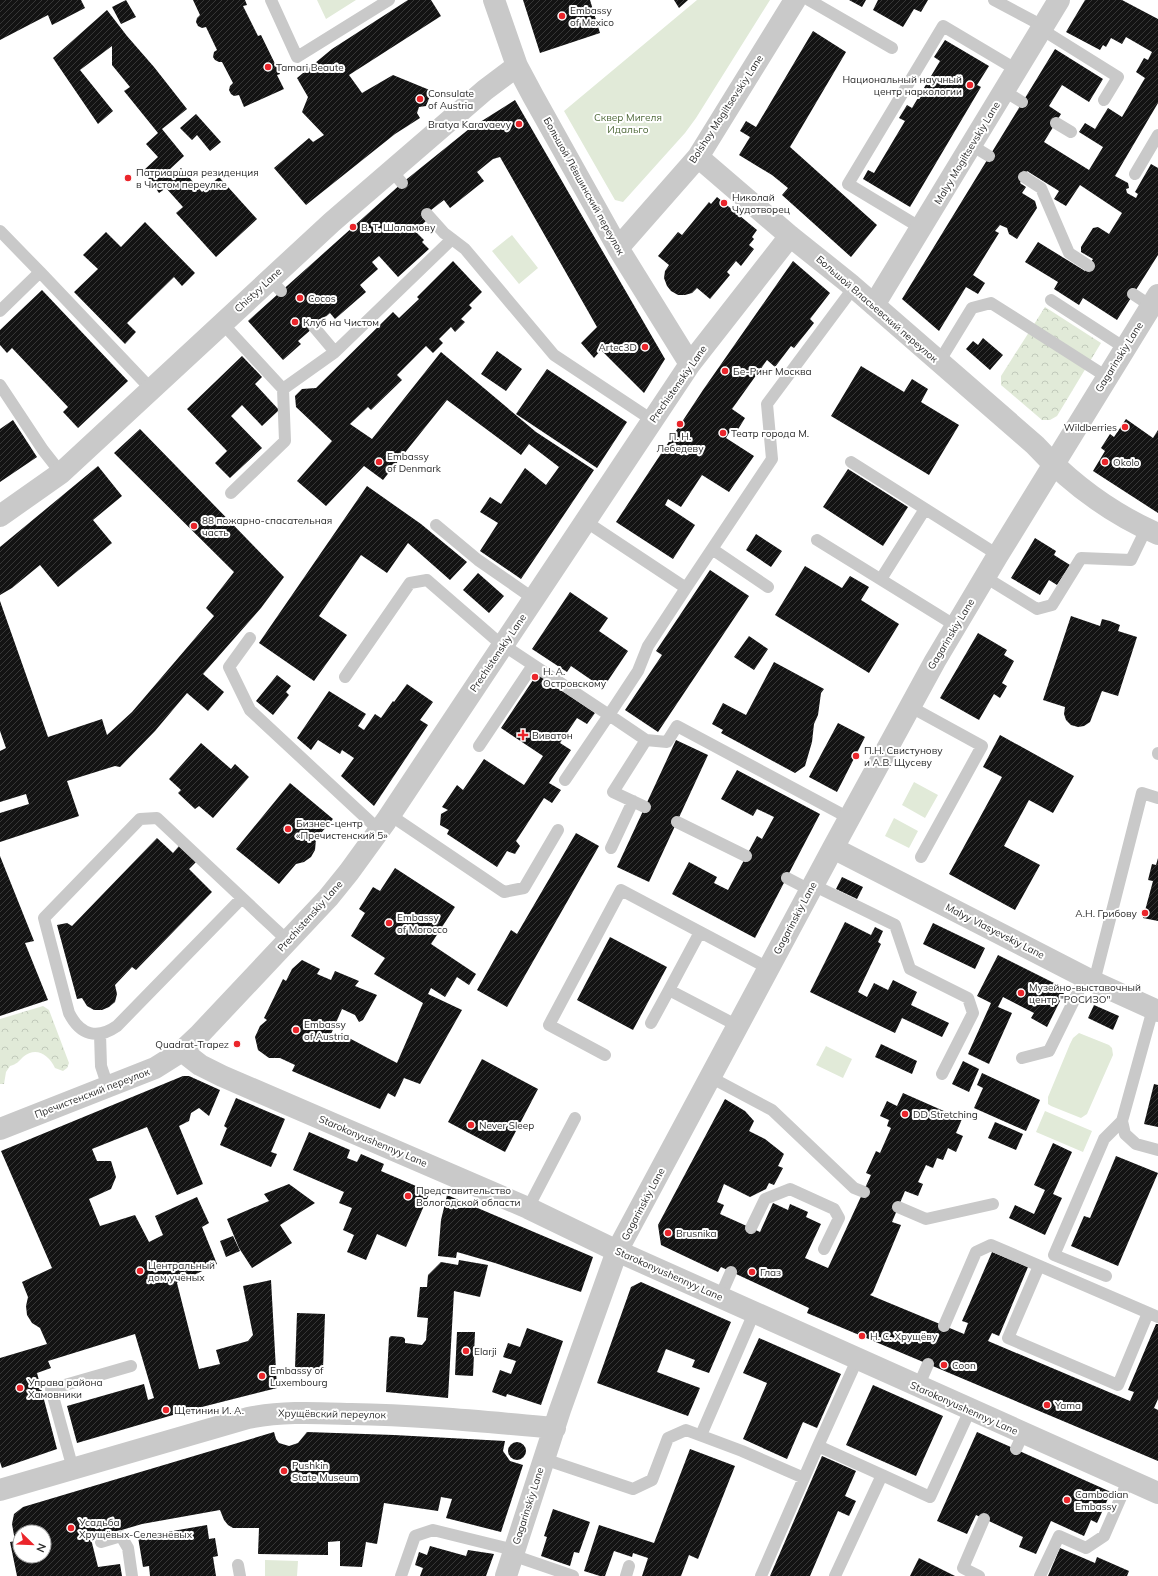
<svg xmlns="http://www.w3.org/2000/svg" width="1158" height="1576" font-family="Mulish,sans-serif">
	<defs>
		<pattern id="forest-crowns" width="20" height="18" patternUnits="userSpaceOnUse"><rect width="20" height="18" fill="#e1ead8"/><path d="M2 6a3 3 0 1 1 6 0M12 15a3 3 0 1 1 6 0" fill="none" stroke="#c1c9ba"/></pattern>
		<pattern id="building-hatch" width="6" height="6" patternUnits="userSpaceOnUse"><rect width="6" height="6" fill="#131313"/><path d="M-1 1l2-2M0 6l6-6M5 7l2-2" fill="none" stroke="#363636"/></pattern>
	</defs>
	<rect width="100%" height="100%" fill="#fff"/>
	<path fill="#e1ead8" d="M317 0H356L326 19Z
		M697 0H770L696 118 685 133 623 202 615 200 564 111Z
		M512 235 538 268 519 284 492 251Z
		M914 782 938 795 925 818 902 805Z
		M894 818 918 831 909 848 885 836Z
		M1079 1033 1109 1045 1112 1048 1113 1055 1087 1114 1081 1118 1051 1106 1048 1104V1097L1070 1044 1073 1038Z
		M826 1046 852 1059 843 1078 816 1065Z
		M1045 1111 1092 1131 1083 1152 1036 1132Z
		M265 1560 298 1561 297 1576H265Z"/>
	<path fill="url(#forest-crowns)" d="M1045 307 1101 343 1057 416 1050 420H1042L1001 385V376Z
		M43 1006 49 1010 69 1063 67 1068 63 1071 55 1068C49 1055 36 1046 23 1057 18 1062 17 1064 10 1066L6 1072 4 1084H0V1019Z"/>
	<path fill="url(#building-hatch)" fill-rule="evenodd" d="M0 0H81L85 8 52 25 48 15 0 40Z
		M126 0 136 17 121 24 112 7Z
		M193 0H245L247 5 243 6 258 36 261 35 280 74 277 75 284 89 244 107 239 95 234 96 231 94 229 90 230 86 233 83 222 62H219L215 60 213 57 214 52 217 50 206 27 202 28 198 26 196 22 197 18 200 15Z
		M408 0H431L441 16 349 75 362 93 393 75 432 91 426 106 419 107 417 113 420 118 395 134 306 205 274 168 309 138 313 142 324 135 302 112 308 97 297 78 332 49Z
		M523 0H590L600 33 540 53Z
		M674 0H688L679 8Z
		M849 0H866L862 7Z
		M878 0H928L921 12 914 9 903 27 873 10Z
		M1085 0H1122L1158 19V103L1115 176 1128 183 1129 188 1126 189 1127 193 1136 198 1138 194 1135 192 1151 164 1158 168V255L1117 320 1083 298 1079 305 1054 289 1058 282 1025 262 1038 242 1085 271 1093 259 1081 252V247L1093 228 1098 227 1109 234 1122 213 1080 185 1066 206 1054 199 1059 191 1027 171 1020 183 1026 187 1022 193 1035 201 1037 208 1017 239 1009 234 1007 228 1000 225 995 231 999 233 973 275 985 283 978 294 966 287 939 331 902 299 1055 49 1103 79 1089 102 1062 85 1049 106 1061 114 1044 142 1089 170 1103 147 1079 132 1085 123 1095 129 1108 108 1122 117 1145 78 1136 72 1144 58 1148 60 1152 52 1126 37 1122 44 1111 38 1106 47 1103 45 1100 50 1066 32Z
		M107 10 127 36 154 67 187 109 162 129 184 156 169 170 173 175 181 168 202 192 219 177 257 219 216 257 176 213 183 207 166 188 159 193 143 171 158 157 146 144 158 133 124 91 130 87 112 65V46L80 70 113 111 98 124 53 58Z
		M813 31 846 52 790 147 877 225 851 257 782 195 788 188 772 175 739 155 750 137 740 131 746 121 756 127Z
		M945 40 989 66 977 85 981 87 910 207 863 179 868 170 874 173 905 121 899 118 907 105 912 108 940 61 934 57Z
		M515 100 665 359 644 393 601 350 594 358 581 343 597 327 500 157 493 159 477 172 484 181 450 208 444 200 422 217 426 221 415 231 424 240 422 242 429 249 398 277 379 256 372 262 378 269 360 285 366 292 335 319 330 313 298 341 301 344 283 360 248 321 402 183 469 129Z
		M196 114 221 142 210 151 197 135 192 140 180 128Z
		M717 197 757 230 752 237 754 239 749 245 754 249 741 266 736 261 727 272 730 275 710 299 697 288 692 293 685 295H678L671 291 667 286 664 278 665 271 669 265 658 256 678 232 682 235 709 202 711 204Z
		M145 222 195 273 182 286 174 277 127 323 136 332 125 344 74 292 98 269 83 255 106 232 121 247Z
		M453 261 482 292 469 305 472 308 461 319 465 322 455 332 451 327 439 339 443 343 433 353 426 346 397 375 402 380 371 410 368 407 350 424 372 439 441 352 536 432 594 470 521 579 480 551 498 523 480 512 490 497 501 504 525 468 546 485 559 467 529 444 521 455 447 400 383 480 364 466 326 506 297 481 332 441 296 407 295 396 302 389 316 388 393 312 399 318 419 299 417 297Z
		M793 261 830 293 810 319 814 323 794 348 791 346 775 367 767 360 732 409 745 418 737 431 732 428 726 438 754 456 729 492 702 475 681 507 668 499 665 505 695 525 673 559 616 522 703 390Z
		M42 290 128 381 78 428 63 412 68 407 12 348 7 353 0 345V330Z
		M983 338 1003 355 990 370 966 349 973 341 978 345Z
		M497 351 522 369 506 391 481 374Z
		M242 356 262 377 255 384 279 410 262 426 242 405 231 416 262 448 230 478 215 463 227 451 187 409Z
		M861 366 904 392 912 379 928 389 921 402 959 425 929 475 831 416Z
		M547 369 627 422 597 468 516 414Z
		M1126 419 1153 438 1158 430V513L1093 471 1105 451 1101 448 1110 434 1114 437Z
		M13 420 37 457 0 482V429Z
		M140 429 284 577 261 608 203 674 224 692 208 711 187 693 155 731 120 767 115 766 67 781 79 816 0 842V813L29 804 26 794 0 802V751L6 748 0 731V601L48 737 102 719 107 735 132 712 214 616 206 608 234 572 114 453Z
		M98 466 122 496 93 520 112 543 58 587 40 565 12 588 0 595V547Z
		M848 469 908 507 883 546 823 507Z
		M367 486 421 524 467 562 450 580 408 543 387 573 361 555 319 616 347 635 314 681 259 643Z
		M756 534 782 551 771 567 746 550Z
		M1035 538 1056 551 1054 555 1070 565 1057 585 1049 580 1040 595 1011 578Z
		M805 566 842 588 850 576 869 587 861 600 899 624 869 673 775 615Z
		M710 570 749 596 658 732 625 710 662 655 656 651Z
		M478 573 504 596 489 613 463 590Z
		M570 592 608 618 599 631 628 651 603 688 571 666 567 672 532 649Z
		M1071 616 1100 626 1102 619 1110 621 1120 625 1118 631 1137 637 1118 696 1102 691 1090 722 1084 726 1078 727 1071 725 1066 720 1064 714 1065 707 1043 700Z
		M978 633 1007 650 1004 655 1014 661 1002 683 1007 686 1000 698 994 694 979 720 940 698Z
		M749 636 768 649 754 670 734 657Z
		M774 662 824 689 821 693 818 715 814 724 812 742 805 766 795 773 721 733 723 730 712 724 723 703 746 715Z
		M537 674 595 713 587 724 577 718 560 743 571 750 549 783 561 790 552 803 544 798 516 841 520 846 515 854 507 851 497 867 447 834 449 830 440 825 441 814 448 810 442 807 457 785 463 790 484 759 524 785 543 756 501 728Z
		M277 675 291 686 286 692 289 695 273 715 256 701Z
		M407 684 433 702 420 720 428 725 374 806 341 776 354 758 342 750 340 754 318 740 311 750 297 738 329 691 366 714 358 726 364 730 375 714 381 718 393 701 394 702Z
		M838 723 865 737 837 792 809 777Z
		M1000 735 1074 776 1053 813 1029 800 1004 846 1040 865 1015 910 949 874 1002 777 983 767Z
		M676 740 708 755 649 882 617 867Z
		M201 743 231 769 235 764 249 777 213 818 199 806 195 809 178 793 181 790 169 779Z
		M737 770 820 814 755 938 672 894 689 862 717 877 714 883 728 890 757 836 762 839 774 817 757 809 753 816 721 799Z
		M290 783 333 819 316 839 315 850 311 857 304 862 296 864 279 884 236 849Z
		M576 833 599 846 507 1007 477 990 511 930 517 934Z
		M157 838 173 853 179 846 196 862 189 869 212 892 136 970 132 967 115 985 117 994 115 1002 109 1007 102 1010H94L87 1006 82 998 77 999 57 925 67 923 72 926Z
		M0 856 34 941 25 943 48 1000 0 1016Z
		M1158 858V921L1143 918 1153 881 1148 880 1152 864 1156 865Z
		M395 868 455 907 431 944 476 974 469 985 457 977 445 997 431 988 428 994 462 1010 420 1084 404 1078 395 1097 388 1093 380 1109 292 1071 295 1065 280 1058H269L258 1050 255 1037 260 1026 267 1020 264 1018 283 979 286 981 292 969 302 960 320 969 317 974 331 980 335 971 359 981 355 986 377 995 363 1020 359 1022 355 1015 342 1009 331 1034 345 1041 347 1037 397 1063 423 1003 374 974 385 958 351 936 365 913 359 909 373 887 380 891Z
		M842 877 863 887 857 899 836 889Z
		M845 922 871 935 875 927 883 931 878 942 881 944 858 992 867 997 874 983 888 990 893 980 917 992 911 1005 949 1023 942 1037 902 1018 895 1033 810 992Z
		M933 923 985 948 975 969 923 944Z
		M610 937 667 967 633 1030 577 1000Z
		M998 955 1066 989 1047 1027 1031 1018 1034 1013 1003 997 998 1007 1012 1013 989 1064 968 1054 991 1003 977 996Z
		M1094 1005 1119 1016 1113 1030 1088 1018Z
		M881 1044 917 1061 912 1074 875 1057Z
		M482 1059 538 1089 505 1152 448 1122Z
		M963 1061 979 1069 969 1092 952 1084Z
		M982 1073 1040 1100 1026 1131 974 1108 983 1088 977 1085Z
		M183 1076H189L220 1090 209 1116 199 1108 191 1113 189 1121 179 1126 203 1184 177 1195 147 1127 92 1149 97 1161H111L116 1177 111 1189 89 1199 100 1226 135 1215 149 1242 163 1235 155 1216 197 1197 209 1223 202 1227 217 1264 177 1283 199 1369 220 1364 216 1350 248 1341 253 1335 243 1286 271 1280 277 1388 190 1410 77 1443 67 1406 144 1384 148 1400 154 1398 135 1334 48 1361 51 1368 37 1373 57 1449 2 1468 0 1462V1358L47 1344 40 1328 32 1323 27 1315 26 1306 28 1297 22 1282 52 1268 1 1151Z
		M1154 1084 1158 1085V1127L1144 1124Z
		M903 1093 962 1119 956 1133 963 1136 956 1152 948 1148 943 1160 937 1158 933 1168 926 1165 918 1182 923 1184 918 1196 905 1191 892 1222 901 1225 873 1292 870 1295 964 1334 968 1323 962 1321 992 1252 1028 1267 999 1336 992 1333 988 1341 1130 1401 1134 1392 1128 1390 1156 1324H1158V1399L1154 1408 1158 1410V1461L807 1313 809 1308 721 1267 718 1272 661 1245 658 1225 725 1099 745 1111 754 1121 749 1131 765 1139 784 1154 778 1166 783 1168 774 1185 769 1183 766 1189 750 1197 724 1184 717 1202 724 1205 720 1214 760 1232 773 1203 788 1210 790 1204 808 1212 806 1217 821 1224 805 1258 828 1268 871 1175 866 1173 876 1151 880 1153 891 1128 887 1126 889 1120 880 1116 887 1101 897 1106Z
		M236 1098 285 1119 271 1152 277 1154 271 1167 220 1145 227 1128 224 1126Z
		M995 1122 1023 1134 1016 1150 988 1138Z
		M309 1132 350 1150 347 1158 357 1162 361 1154 384 1164 381 1171 430 1192 406 1247 377 1234 366 1260 347 1252 354 1235 343 1230 352 1208 339 1203 344 1192 293 1170Z
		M1053 1143 1072 1152 1053 1194 1062 1198 1045 1235 1009 1218 1015 1205 1034 1214 1045 1190 1034 1185Z
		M1116 1156 1158 1173 1118 1266 1071 1246 1084 1216 1090 1218Z
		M289 1184 315 1203 280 1225 292 1243 252 1268 239 1248 227 1219 269 1201 264 1194Z
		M447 1195 593 1257 581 1292 495 1263 457 1252 456 1258 438 1256 441 1220Z
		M233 1236 240 1251 226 1257 220 1241Z
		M459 1260 488 1265 480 1297 454 1291 448 1398 386 1392 389 1338 391 1336 403 1337 405 1339V1343L422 1345 426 1340 428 1318 417 1317 420 1287H427L428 1275 441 1262 458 1265Z
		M641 1282 731 1322 709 1373 692 1367 695 1360 666 1349 657 1372 700 1388 688 1416 597 1383 631 1287Z
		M297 1313 325 1314 323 1369 295 1368Z
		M527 1328 563 1341 541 1405 507 1394 506 1397 492 1392 500 1370 511 1374 516 1361 503 1357 508 1343 520 1347Z
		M457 1332H475L473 1376 455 1375Z
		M759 1338 841 1374 817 1428 803 1422 787 1459 743 1439 767 1383 743 1373Z
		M873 1385 943 1416 916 1476 846 1445Z
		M274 1432 276 1439 279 1443 289 1446 298 1443 307 1432 394 1435 505 1441 503 1451 510 1461 523 1465 501 1532 446 1518 452 1499 441 1497 438 1511 384 1503 377 1544 366 1542 362 1567 340 1566V1541L328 1542V1555L258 1554 259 1528H233L228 1525 224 1520 220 1510 142 1524 91 1539 98 1567 120 1564 122 1576H17L10 1542 15 1541 12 1524 14 1514 23 1507ZM20 1532H44V1556H20Z
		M977 1432 1111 1492 1097 1523 1091 1520 1084 1536 1051 1521 1036 1554 1019 1547 1023 1537 976 1515 967 1534 937 1521Z
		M508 1451a9 9 0 1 1 18 0a9 9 0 1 1-18 0Z
		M690 1449 735 1466 698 1559 689 1555 681 1576H642L648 1558 633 1553 632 1557 614 1551 605 1576H600L584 1571 599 1525 654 1543Z
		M822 1456 856 1471 845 1496 856 1501 849 1516 838 1511 810 1576H770Z
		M553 1509 590 1522 579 1553 574 1552 570 1566 541 1556 547 1537 544 1536Z
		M207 1525 209 1539 215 1538 218 1556 213 1557 216 1576H150L149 1566 143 1567 138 1537Z
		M430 1546 466 1556 468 1550 494 1554 486 1576H420L423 1568 415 1565 419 1552 427 1555Z
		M1060 1548 1095 1563 1097 1557 1129 1571 1127 1576H1048Z
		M919 1558 955 1576H910Z"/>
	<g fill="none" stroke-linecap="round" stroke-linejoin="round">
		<path stroke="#c9c9c9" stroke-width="12" d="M271 0 297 57 389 0
			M809 0 892 48
			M994 0 1043 26
			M1041 29 1118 77 1104 100
			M1004 91 1022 102
			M1056 123 1071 132
			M971 145 989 156
			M392 171 402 183
			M1135 174 1158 135
			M1024 177 1041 188 1069 253 1089 266
			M427 214 444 233 465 249 554 355 652 420
			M921 228 848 184 943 26 1017 70
			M0 231 40 272
			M270 279 281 291
			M1133 294 1151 306
			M1051 300 1125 348
			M0 311 40 272 151 389
			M222 323 283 389 285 441 231 493
			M314 327 335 352
			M939 362 972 308 991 303 1107 377
			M0 385 43 450 61 473
			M283 389 335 352 452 239
			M851 462 998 555
			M585 521 686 588 772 459 767 404 854 287
			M436 525 478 560 534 599
			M817 540 956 626
			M712 549 768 587
			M985 577 1037 609 1052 605 1081 558 1131 560 1146 529
			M881 579 925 509
			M250 638 229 667 250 710 379 830
			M503 645 609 715 565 780
			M345 677 410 583 427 580 503 646
			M909 706 982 746 921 857
			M646 740 667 742 677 726 849 818
			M479 746 533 665
			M1158 754V753
			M645 807 613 792 646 740 609 715 638 671 648 646 686 588
			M390 815 504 892 524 888 558 830
			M677 822 746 856
			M611 848 633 801
			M787 878 810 890
			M813 885 895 925 910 969 968 998 973 1013 942 1074
			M242 898 117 1026C97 1040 80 1035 69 1013L44 918 140 819 157 818 273 927 288 941
			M1094 982 1142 793 1158 798
			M669 990 700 932
			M1153 1009 1122 1121 1125 1134 1136 1144 1158 1150
			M651 1023 669 990 738 1026
			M100 1034 101 1066 108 1087
			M605 1055 549 1025 621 890 768 968
			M1022 1058 1049 1051 1085 978
			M710 1077 772 1110 854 1188 864 1192
			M898 1207 926 1219 993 1204
			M528 1208 575 1118
			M751 1228 765 1199 790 1189 834 1209 839 1218 824 1249
			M1039 1266 1008 1338 1118 1385 1148 1313
			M1106 1276 1054 1255 1104 1139 1122 1121
			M720 1297 731 1272
			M944 1326 976 1252 991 1245 1158 1317
			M918 1387 928 1364
			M701 1435 754 1313
			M1016 1449 1023 1434
			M544 1459 633 1489 652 1480 668 1438 686 1430 742 1451 804 1478
			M73 1469 51 1389 131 1366
			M882 1475 930 1497 970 1410
			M101 1542 121 1536 128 1548 132 1576
			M512 1555 573 1576
			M238 1565 240 1576
			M401 1576 415 1536 433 1530 514 1550
			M626 1576 629 1566
			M761 1576 818 1446
			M835 1576 882 1475 818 1446 857 1360
			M979 1576 963 1568 984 1519
			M1040 1576 1059 1536 1086 1548 1104 1536 1128 1481"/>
		<path stroke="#c9c9c9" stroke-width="22" d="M494 0 517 66 533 96 618 248 690 364
			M698 157 790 236 850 284 1035 445C1069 482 1112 514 1158 534
			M618 248 698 157 795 0
			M874 305 1059 0
			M0 516 61 473 332 222 485 90 517 66
			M833 848 1094 982 1158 1011
			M182 1051 200 1065 222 1076 528 1208 617 1251 1158 1493
			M0 1129 155 1068 182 1051 199 1035 328 898 349 872 386 821 690 364 790 236
			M0 1490 248 1418C283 1411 317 1413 351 1414 419 1415 487 1422 555 1428
			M506 1576 560 1410 617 1251 833 848 935 661 998 555 1158 295"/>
	</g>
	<g fill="#eb252b" stroke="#fff" stroke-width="1.5">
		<circle cx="562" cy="16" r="4"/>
		<circle cx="268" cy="67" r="4"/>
		<circle cx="970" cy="85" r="4"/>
		<circle cx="420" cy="99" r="4"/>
		<circle cx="519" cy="124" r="4"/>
		<circle cx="128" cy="178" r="4"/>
		<circle cx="724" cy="203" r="4"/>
		<circle cx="353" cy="227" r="4"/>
		<circle cx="300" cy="298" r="4"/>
		<circle cx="295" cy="322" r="4"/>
		<circle cx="645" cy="347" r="4"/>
		<circle cx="725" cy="371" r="4"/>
		<circle cx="680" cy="424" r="4"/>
		<circle cx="1125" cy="427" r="4"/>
		<circle cx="723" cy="433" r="4"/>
		<circle cx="379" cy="462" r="4"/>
		<circle cx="1105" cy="462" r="4"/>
		<circle cx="194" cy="526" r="4"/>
		<circle cx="535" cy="677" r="4"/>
		<path d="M521 729h4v4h4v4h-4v4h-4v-4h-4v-4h4z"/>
		<circle cx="856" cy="756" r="4"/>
		<circle cx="288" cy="829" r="4"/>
		<circle cx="1145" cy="913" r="4"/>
		<circle cx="389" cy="923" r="4"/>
		<circle cx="1021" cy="993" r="4"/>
		<circle cx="296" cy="1030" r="4"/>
		<circle cx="237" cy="1044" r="4"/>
		<circle cx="905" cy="1114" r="4"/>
		<circle cx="471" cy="1125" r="4"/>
		<circle cx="408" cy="1196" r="4"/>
		<circle cx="668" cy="1233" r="4"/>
		<circle cx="140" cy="1271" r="4"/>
		<circle cx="752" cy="1272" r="4"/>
		<circle cx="862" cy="1336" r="4"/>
		<circle cx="466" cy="1351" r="4"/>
		<circle cx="944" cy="1365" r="4"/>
		<circle cx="262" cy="1376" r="4"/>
		<circle cx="20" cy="1388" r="4"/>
		<circle cx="1047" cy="1405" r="4"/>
		<circle cx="166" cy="1410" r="4"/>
		<circle cx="284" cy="1471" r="4"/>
		<circle cx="1067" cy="1500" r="4"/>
		<circle cx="71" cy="1528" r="4"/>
	</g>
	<g text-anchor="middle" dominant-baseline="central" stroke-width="4" stroke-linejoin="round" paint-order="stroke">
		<g font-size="10" fill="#2c2c2c" stroke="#fff" text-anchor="start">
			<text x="570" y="10">Embassy<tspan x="570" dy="12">of Mexico</tspan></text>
			<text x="276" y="67">Tamari Beaute</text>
			<text x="962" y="79" text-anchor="end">Национальный научный<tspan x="962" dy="12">центр наркологии</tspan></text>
			<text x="428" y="93">Consulate<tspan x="428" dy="12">of Austria</tspan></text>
			<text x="511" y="124" text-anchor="end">Bratya Karavaevy</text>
			<text x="136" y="172">Патриаршая резиденция<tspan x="136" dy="12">в Чистом переулке</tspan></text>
			<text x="732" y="197">Николай<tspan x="732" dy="12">Чудотворец</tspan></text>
			<text x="361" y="227">В. Т. Шаламову</text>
			<text x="308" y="298">Cocos</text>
			<text x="303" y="322">Клуб на Чистом</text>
			<text x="637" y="347" text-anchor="end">Artec3D</text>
			<text x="733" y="371">Бе-Ринг Москва</text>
			<text x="1117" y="427" text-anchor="end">Wildberries</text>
			<text x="731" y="433">Театр города М.</text>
			<text x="680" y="436" text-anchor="middle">П. Н.<tspan x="680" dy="12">Лебедеву</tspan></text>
			<text x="387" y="456">Embassy<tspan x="387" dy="12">of Denmark</tspan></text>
			<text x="1113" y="462">Okolo</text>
			<text x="202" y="520">88 пожарно-спасательная<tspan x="202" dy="12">часть</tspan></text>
			<text x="543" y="671">Н. А.<tspan x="543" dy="12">Островскому</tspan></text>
			<text x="532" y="735">Виватон</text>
			<text x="864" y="750">П.Н. Свистунову<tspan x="864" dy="12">и А.В. Щусеву</tspan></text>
			<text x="296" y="823">Бизнес-центр<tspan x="296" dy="12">«Пречистенский 5»</tspan></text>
			<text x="1137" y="913" text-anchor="end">А.Н. Грибову</text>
			<text x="397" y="917">Embassy<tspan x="397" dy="12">of Morocco</tspan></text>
			<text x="1029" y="987">Музейно-выставочный<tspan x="1029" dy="12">центр "РОСИЗО"</tspan></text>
			<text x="304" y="1024">Embassy<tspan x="304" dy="12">of Austria</tspan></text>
			<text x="229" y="1044" text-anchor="end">Quadrat-Trapez</text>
			<text x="913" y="1114">DD Stretching</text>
			<text x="479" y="1125">Never Sleep</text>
			<text x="416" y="1190">Представительство<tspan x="416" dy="12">Вологодской области</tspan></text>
			<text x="676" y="1233">Brusnika</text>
			<text x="148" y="1265">Центральный<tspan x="148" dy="12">дом учёных</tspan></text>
			<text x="760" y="1272">Глаз</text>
			<text x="870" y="1336">Н. С. Хрущёву</text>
			<text x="474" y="1351">Elarji</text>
			<text x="952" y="1365">Coon</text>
			<text x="270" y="1370">Embassy of<tspan x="270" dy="12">Luxembourg</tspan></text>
			<text x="28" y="1382">Управа района<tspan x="28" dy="12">Хамовники</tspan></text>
			<text x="1055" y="1405">Yama</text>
			<text x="174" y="1410">Щетинин И. А.</text>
			<text x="292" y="1465">Pushkin<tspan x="292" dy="12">State Museum</tspan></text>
			<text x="1075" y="1494">Cambodian<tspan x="1075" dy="12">Embassy</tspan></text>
			<text x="79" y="1522">Усадьба<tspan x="79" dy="12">Хрущёвых-Селезнёвых</tspan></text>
		</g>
		<g font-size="10" fill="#2c2c2c" stroke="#fff">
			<text transform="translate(726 109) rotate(-57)">Bolshoy Mogiltsevskiy Lane</text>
			<text transform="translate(967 153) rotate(-59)">Malyy Mogiltsevskiy Lane</text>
			<text transform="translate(584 186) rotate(61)">Большой Лёвшинский переулок</text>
			<text transform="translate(258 290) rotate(-43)">Chistyy Lane</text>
			<text transform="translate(877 309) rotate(41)">Большой Власьевский переулок</text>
			<text transform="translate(1119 357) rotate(-58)">Gagarinskiy Lane</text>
			<text transform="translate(678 384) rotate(-55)">Prechistenskiy Lane</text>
			<text transform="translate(951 634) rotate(-59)">Gagarinskiy Lane</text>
			<text transform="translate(498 653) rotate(-56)">Prechistenskiy Lane</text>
			<text transform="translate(310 916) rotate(-48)">Prechistenskiy Lane</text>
			<text transform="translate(795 918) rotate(-62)">Gagarinskiy Lane</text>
			<text transform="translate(995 931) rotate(27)">Malyy Vlasyevskiy Lane</text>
			<text transform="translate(92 1093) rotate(-21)">Пречистенский переулок</text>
			<text transform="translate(373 1141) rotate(23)">Starokonyushennyy Lane</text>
			<text transform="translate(643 1204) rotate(-62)">Gagarinskiy Lane</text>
			<text transform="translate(669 1274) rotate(24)">Starokonyushennyy Lane</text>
			<text transform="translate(964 1408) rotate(24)">Starokonyushennyy Lane</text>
			<text transform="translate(332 1414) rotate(1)">Хрущёвский переулок</text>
			<text transform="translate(528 1506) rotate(-72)">Gagarinskiy Lane</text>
		</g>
		<g font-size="10" fill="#4d6838" stroke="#fff">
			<text x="628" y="117">Сквер Мигеля<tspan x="628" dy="12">Идальго</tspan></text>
		</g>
	</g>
	<g transform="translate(32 1544) rotate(113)"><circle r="19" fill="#ffffff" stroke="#ababab"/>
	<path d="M0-3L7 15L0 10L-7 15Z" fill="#eb252b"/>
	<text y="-6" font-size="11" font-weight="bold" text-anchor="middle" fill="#2c2c2c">N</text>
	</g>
</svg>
